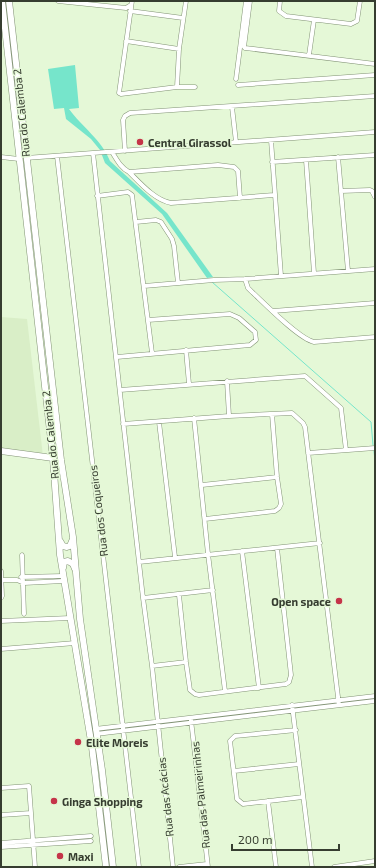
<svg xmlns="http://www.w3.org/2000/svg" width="376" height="868" font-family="'Exo 2',sans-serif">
	<rect width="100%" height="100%" fill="#e5f8d7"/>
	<path fill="#d9eec7" d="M1 317 27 319 43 456 1 450Z"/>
	<path fill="#76e5cb" d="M75 65 79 108 69 109C82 127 102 140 110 161L167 213 213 277 207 278 162 214 105 163 100 150 91 139 66 119 64 108 54 109 48 69Z"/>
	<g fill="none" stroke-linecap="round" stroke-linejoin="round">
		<path stroke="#76e5cb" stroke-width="1" d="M212 282 371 422 373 445
			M374 451 375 461"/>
		<g stroke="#829375" stroke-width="5">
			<path id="street" d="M58 1 126 8 131 5
				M132 1 119 93 121 94 177 87H195
				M250 1 244 47 245 48 375 64
				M280 1 279 11 286 16 351 24 357 21 360 1
				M130 11 183 18
				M126 41 179 49
				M309 55 314 20
				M236 79 246 1
				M238 85 375 75
				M177 87 179 49 186 1
				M232 107 236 142
				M271 140 281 276
				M125 151 123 120 125 116 130 113 375 96
				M112 152C117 160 121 168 129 172L218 165 234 167 238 171 240 198
				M93 153 143 598 152 666 173 867
				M57 156 139 867
				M1 157 19 159
				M338 157 348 271
				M26 158 375 132
				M306 160 314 273
				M272 162 375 155
				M129 172C141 184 155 200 171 203L274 195
				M341 191 370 190 372 191 375 197
				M97 196 128 192 132 195 152 353
				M136 222 156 220 161 222 172 239 174 246 178 283
				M245 279 248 288 251 291C264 303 299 339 314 342L375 337
				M144 286 214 280 245 279 375 269
				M273 311 375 303
				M186 350 189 384
				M117 357 250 345 256 340 255 332 239 318 230 314 148 320
				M227 381 229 416
				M120 390 305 376 341 408 346 450
				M194 418 208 554 225 691
				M159 422 175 557
				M123 424 229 416 292 413 303 423 305 427 339 705
				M308 453 375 448
				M202 485 277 477
				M205 519 275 511 279 508 281 504 277 477 272 414
				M242 551 259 688
				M22 555 24 614
				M139 562 320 543
				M1 571 2 596 1 598
				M21 577 63 576
				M1 580H17L24 583 63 581
				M179 595 186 662 190 690 195 694 199 695 286 684 289 682 291 675 277 548
				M143 598 213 590
				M1 621 70 618
				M1 649 75 643
				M152 666 186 662
				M292 705 312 867
				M191 720 208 867
				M95 729 375 696
				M296 730 235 736 230 741 237 799 243 804 303 797
				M96 734 375 701
				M234 771 299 764
				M1 788 29 786 35 867
				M268 801 276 867
				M1 815 31 813
				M1 843 91 836
				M1 847 91 841
				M179 867 207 864
				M334 867 375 861"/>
		</g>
		<g stroke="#829375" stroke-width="7">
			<path id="secondary" d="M2 1 53 458 60 555 92 747 106 867
				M9 1 61 460 73 537 80 619 102 770 113 867
				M1 451 53 458
				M60 541 63 546 67 547 70 546 73 539
				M63 568 64 562 68 561 73 564 75 569"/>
		</g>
		<use href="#street" stroke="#fff" stroke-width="4"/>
		<use href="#secondary" stroke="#fff" stroke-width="6"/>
	</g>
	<g fill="#c53449" stroke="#e5f8d7" stroke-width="1.5">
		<circle cx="140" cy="142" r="4"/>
		<circle cx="339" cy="601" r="4"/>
		<circle cx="78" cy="742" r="4"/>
		<circle cx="54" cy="801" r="4"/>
		<circle cx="60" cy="856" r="4"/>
	</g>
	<g text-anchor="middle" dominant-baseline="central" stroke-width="3" stroke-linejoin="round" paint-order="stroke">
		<g font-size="11" fill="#363d30" stroke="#e5f8d7">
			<text transform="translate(21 113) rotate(-96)">Rua do Calemba 2</text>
			<text transform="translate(50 435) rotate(-96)">Rua do Calemba 2</text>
			<text transform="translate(98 511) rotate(-97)">Rua dos Coqueiros</text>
			<text transform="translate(200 795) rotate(-96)">Rua das Palmeirinhas</text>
			<text transform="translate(165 797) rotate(-96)">Rua das Acácias</text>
		</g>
		<g font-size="11" font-weight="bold" fill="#363d30" stroke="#e5f8d7" text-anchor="start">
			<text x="148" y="142">Central Girassol</text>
			<text x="331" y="601" text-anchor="end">Open space</text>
			<text x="86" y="742">Elite Moreis</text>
			<text x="62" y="801">Ginga Shopping</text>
			<text x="68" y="856">Maxi</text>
		</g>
	</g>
	<rect width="376" height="868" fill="none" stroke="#363d30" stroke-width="4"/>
	<path d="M232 844v6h107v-6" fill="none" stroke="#363d30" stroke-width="2"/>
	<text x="238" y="844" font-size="12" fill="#363d30" stroke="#e5f8d7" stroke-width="3" paint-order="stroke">200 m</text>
</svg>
